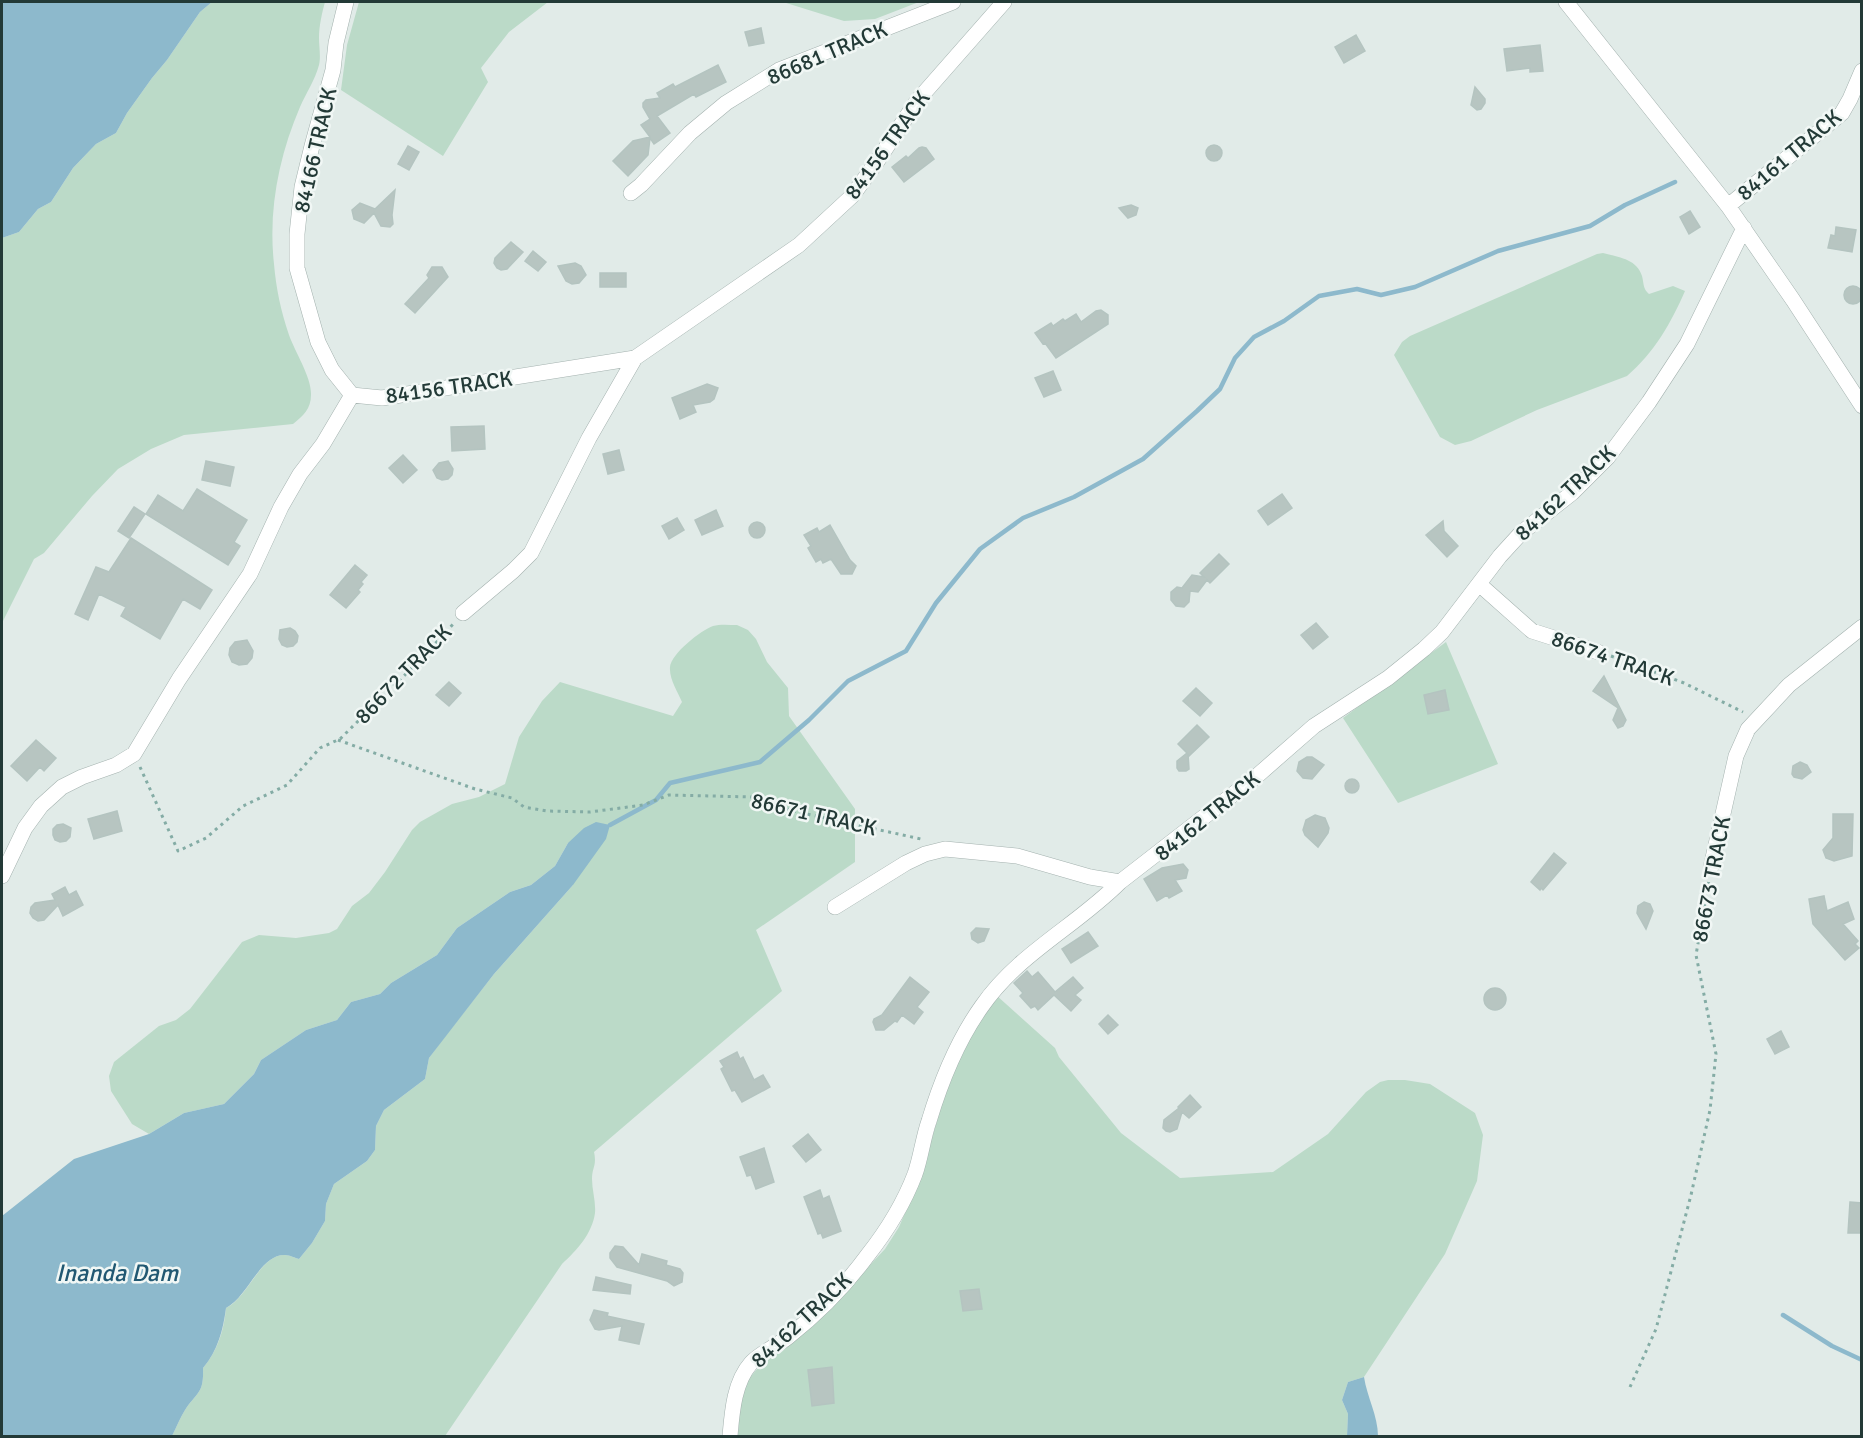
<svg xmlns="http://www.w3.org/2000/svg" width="1863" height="1438" font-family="Signika,sans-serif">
	<rect width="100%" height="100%" fill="#e1ebe8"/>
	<path fill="#bbdac8" d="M212 2H325C322 13 319 26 319 38 319 46 321 57 319 65 315 80 306 93 300 107 279 156 268 210 274 264 276 288 281 312 289 335 295 352 312 378 311 395 311 409 303 416 293 424L184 435 151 449 118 469 92 496 44 553 34 559 2 623V238L19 232 38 209 51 202 73 168 96 144 116 133 127 113 152 78 167 60 200 12Z
		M359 2H548L509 32 481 68 488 82 443 156 341 90 347 45Z
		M783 2H919L875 19 844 21Z
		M1603 253C1618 257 1637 259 1642 276 1644 284 1643 289 1649 294L1673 286 1685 291C1671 323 1654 353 1627 376L1537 410 1471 441 1455 445 1440 437 1394 355 1402 342 1410 336 1597 254Z
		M737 625 748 630 756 639 767 662 788 688 789 716 855 809V862L756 930 782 991 594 1152C597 1166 592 1167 592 1179 592 1190 596 1202 595 1213 592 1234 577 1250 562 1264L445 1436H172C176 1428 180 1418 185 1410 197 1392 204 1394 203 1368 218 1350 224 1330 226 1308 249 1297 260 1254 285 1255 290 1255 295 1258 299 1259L312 1243 325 1221 326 1204 334 1184 367 1161 375 1150 376 1126 384 1110 425 1079 429 1058 443 1039 494 974 573 885 568 843 555 866 531 885 510 892 457 928 437 955 391 983 380 994 351 1002 337 1020 306 1030 261 1060 254 1074 224 1104 184 1113 149 1134 132 1124 111 1091 109 1076 114 1062 159 1026 176 1020 190 1009 242 942 259 935 296 938 329 933 337 929 352 906 369 893 385 872 412 830 420 822 452 804 479 797 505 784 519 737 542 701 560 682 673 716 682 702C678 692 669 679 670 667 671 654 701 630 713 626 720 624 729 625 737 625Z
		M1446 642 1498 764 1398 803 1343 718Z
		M996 995 1055 1048 1059 1057 1121 1133 1180 1178 1273 1172 1328 1134 1366 1092 1380 1082 1388 1080H1405L1430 1084 1475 1113 1483 1135 1477 1181 1445 1254 1364 1377 1348 1382 1342 1400 1348 1414 1347 1436H738L739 1412 746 1382 758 1368 823 1315 885 1249 899 1227 922 1174 942 1103 954 1072 977 1023Z"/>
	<path fill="#8db9cc" d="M2 2H212L200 12 167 60 152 78 127 113 116 133 96 144 73 168 51 202 38 209 19 232 2 238Z
		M596 822 610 825 606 839 573 885 494 974 429 1058 425 1079 384 1110 376 1126 375 1150 367 1161 334 1184 326 1204 325 1221 312 1243 299 1259C295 1258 290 1255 285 1255 260 1254 248 1297 226 1308 223 1330 218 1350 203 1368 204 1394 197 1392 185 1410 180 1418 176 1428 172 1436H2V1216L74 1159 149 1134 184 1113 224 1104 254 1074 261 1060 306 1030 337 1020 351 1002 380 994 391 983 437 955 457 928 510 892 531 885 555 866 568 843 584 828Z
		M1364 1377C1367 1397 1378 1416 1378 1436H1347L1348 1414 1342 1400 1348 1382Z"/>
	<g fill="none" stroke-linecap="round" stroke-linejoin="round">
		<path stroke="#8db9cc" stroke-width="4.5" d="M610 825 656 800 670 783 760 762 809 720 848 681 906 651 936 603 980 549 1023 518 1074 497 1143 459 1197 411 1220 389 1235 358 1254 337 1284 321 1319 296 1357 289 1381 295 1415 287 1498 251 1590 226 1625 205 1675 182
			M1783 1315 1832 1346 1862 1360"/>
	</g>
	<path fill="#b7c5c1" stroke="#b4c4c0" stroke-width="1.5" d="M761 28 764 43 749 46 745 32Z
		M1356 35 1365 51 1344 63 1335 47Z
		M1540 45 1543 71 1530 72V68L1507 71 1504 49Z
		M718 65 726 82 696 97 694 94 657 116 670 133 654 144 650 138 648 155 628 176 613 161 633 141 650 137 641 125 650 119 643 107V103L646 100 660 98 657 93 673 84 675 87Z
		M1475 87 1485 99V103L1481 109 1477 110 1471 105Z
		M1206 153a8 8 0 1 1 16 0a8 8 0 1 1-16 0Z
		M408 146 419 152 409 170 398 164Z
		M922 147 926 148 934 159 904 182 892 167 906 156 908 158 919 148Z
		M395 190 392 215 393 224 390 227 381 226 374 213 364 223 354 219 352 210 360 203 375 209Z
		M1131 205 1138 208 1136 215 1128 218 1119 208Z
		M1690 211 1700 227 1689 234 1680 217Z
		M1836 227 1856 230 1852 252 1828 248 1831 235 1835 236Z
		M511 242 523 252 507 269 501 270 497 268 494 263 495 258Z
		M533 251 546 262 538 271 525 261Z
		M575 263 581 266 586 275 579 283 572 284 566 281 558 266Z
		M432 267H442L448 277 415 313 405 304 429 278 427 275Z
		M600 273H626V287H600Z
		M1844 295a9 9 0 1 1 18 0a9 9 0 1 1-18 0Z
		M1101 310 1108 315V324L1056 358 1045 343 1043 344 1035 333 1051 323 1053 326 1063 319 1065 321 1076 314 1081 322 1096 311Z
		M1053 371 1061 390 1044 397 1035 378Z
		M707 384 718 388 714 399 710 402 693 405 696 412 680 419 672 398Z
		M484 426 485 449 452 451 451 427Z
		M619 450 624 470 608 474 603 454Z
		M403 455 417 470 403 483 389 468Z
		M206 461 234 467 230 486 202 480Z
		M448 461 453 469 452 475 448 479 442 480 437 478 433 470 439 463Z
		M197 489 247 520 234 542 240 546 228 565 146 514 158 495 183 511Z
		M1282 494 1292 508 1268 525 1258 511Z
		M134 507 145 514 129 538 118 531Z
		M716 510 723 526 702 535 695 520Z
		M677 518 684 530 669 539 662 526Z
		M1443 521 1444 531 1458 546 1447 557 1426 535Z
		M749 530a8 8 0 1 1 16 0a8 8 0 1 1-16 0Z
		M830 525 850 560 856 566 852 574H841L831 559 823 563 821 559 816 562 808 548 811 546 804 535 817 528 819 532Z
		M131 538 212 590 200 609 183 599 160 639 121 616 126 607 99 594 88 620 75 614 96 567 109 572Z
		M1219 554 1229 564 1210 583 1207 580 1198 592 1190 591 1189 602 1184 607 1176 606 1171 600V592L1177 587 1182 588 1192 575 1204 577 1200 573Z
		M355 565 367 575 361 582 363 584 358 590 360 592 346 608 330 595Z
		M1316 623 1328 637 1313 649 1301 635Z
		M290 628 295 631 298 636 297 642 293 646 287 647 282 645 279 639 280 630Z
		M247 640 253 651 252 658 247 664 239 665 232 662 229 655 230 648 235 642Z
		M1604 676 1626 720 1623 726 1618 728 1613 720 1618 708 1593 691Z
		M449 682 461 693 449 706 436 695Z
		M1196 688 1212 703 1200 716 1183 701Z
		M1445 690 1449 710 1428 714 1424 695Z
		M1197 725 1209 737 1189 756 1188 754 1189 769 1186 771H1179L1177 768V761L1187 753 1178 744Z
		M36 740 56 758 44 771 40 767 27 781 11 766Z
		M1307 757H1312L1324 765 1312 779 1303 778 1297 771 1299 762Z
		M1800 762 1807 765 1811 772 1802 779 1794 777 1792 774 1793 766Z
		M1345 786a7 7 0 1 1 14 0a7 7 0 1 1-14 0Z
		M117 811 122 831 94 839 88 819Z
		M1833 814H1853L1852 856 1834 861 1826 858 1823 850 1833 838Z
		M1315 815 1325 818 1329 828 1328 833 1318 847 1305 835 1303 830 1306 820Z
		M63 824 71 828 70 837 66 841 60 842 55 840 53 835V829L57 825Z
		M1554 853 1566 863 1543 890 1541 888 1540 890 1531 882Z
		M1183 864 1188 870 1186 878 1175 880 1182 891 1169 898 1167 895 1157 901 1144 879 1162 868Z
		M65 887 69 895 76 891 83 905 63 916 58 905 44 920 38 921 33 918 30 913 31 907 35 903 55 900 52 894Z
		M1824 896 1827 911 1848 902 1854 919 1843 924 1858 941 1855 944 1859 948 1845 960 1813 924 1809 899Z
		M1644 902 1650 904 1653 911 1646 929 1637 913 1638 906Z
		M976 928 989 929 984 941 978 943 972 939 971 933Z
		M1088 932 1098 946 1071 963 1062 949Z
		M1027 971 1032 977 1038 972 1055 992 1073 977 1083 988 1075 995 1081 1000 1071 1011 1054 995 1038 1010 1035 1006 1031 1008 1020 996 1023 993 1014 983Z
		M910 977 929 992 917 1007 923 1012 914 1024 902 1015 897 1022 895 1021 884 1030H876L873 1022 874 1019 882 1015Z
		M1484 999a11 11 0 1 1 22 0a11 11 0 1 1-22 0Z
		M1108 1015 1118 1025 1108 1034 1099 1024Z
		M1781 1031 1789 1047 1775 1054 1767 1039Z
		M737 1052 740 1059 743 1057 754 1080 763 1075 770 1087 742 1102 735 1090 732 1091 721 1069 724 1067 720 1061Z
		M1190 1095 1201 1107 1189 1118 1182 1112 1177 1129 1170 1132 1166 1131 1163 1128 1164 1120 1179 1108 1178 1107Z
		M808 1134 821 1150 806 1162 793 1146Z
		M764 1148 774 1182 756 1189 751 1175 747 1176 740 1157Z
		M820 1190 823 1199 829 1196 841 1231 823 1238 821 1233 818 1234 804 1197Z
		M1850 1202 1862 1203V1233H1848Z
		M615 1246 623 1247 639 1265 642 1254 667 1261 666 1265 680 1269 683 1273 682 1282 674 1286 667 1281 617 1267 610 1258V1253Z
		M596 1277 631 1285 630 1294 593 1290Z
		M979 1289 982 1309 963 1311 960 1291Z
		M594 1310 608 1313 607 1316 644 1324 639 1344 619 1340 622 1326 599 1330 595 1329 590 1320Z
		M832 1367 834 1403 812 1406 808 1370Z"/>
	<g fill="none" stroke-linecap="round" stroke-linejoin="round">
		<g stroke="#a4b2af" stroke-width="16">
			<path id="street" d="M346 2 336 43 333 70 312 146 302 187 297 234V268L318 342 332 370 352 395
				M1566 2 1728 206 1793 300 1862 406
				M631 193 641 185 690 133 726 103 779 70 953 2
				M1728 206 1842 113 1850 99 1862 71
				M352 395 382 398 635 358 799 245 852 196 876 163 917 101 1004 2
				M1479 584 1532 631 1598 652
				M463 613 513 571 531 553 589 438 635 358
				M1711 867 1736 756 1748 729 1789 685 1862 627
				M2 876 25 828 41 806 62 787 82 777 116 765 134 754 179 679 250 574 281 507 300 474 323 444 352 395
				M835 907 906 863 925 854 945 849 1017 856 1090 877 1120 882
				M730 1436C732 1413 734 1382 751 1363 760 1353 777 1346 788 1337 817 1314 845 1286 867 1256 886 1232 904 1203 915 1174 921 1157 923 1138 929 1121 941 1081 957 1041 982 1006 1019 953 1075 927 1120 882L1258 775 1314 726 1388 678 1424 649 1442 632 1500 556 1521 533 1572 493 1608 457 1649 402 1687 344 1744 228"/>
		</g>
		<path stroke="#84aca5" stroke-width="3" stroke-dasharray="3 4.5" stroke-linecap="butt" d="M1611 656 1684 683 1743 712
			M338 740 475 789 512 798 524 807 547 811 590 812 643 805 669 795 753 797 793 811 921 839
			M140 767 178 851 206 838 243 806 287 785 320 748 340 739 425 655 454 623
			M1630 1387 1656 1329 1691 1195 1710 1110 1716 1054 1696 955 1709 880"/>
		<use href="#street" stroke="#fff" stroke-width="15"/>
	</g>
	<g text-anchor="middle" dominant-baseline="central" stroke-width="5" stroke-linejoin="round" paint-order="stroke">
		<g font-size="22" fill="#233a37" stroke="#f1f7f5">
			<text transform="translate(827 53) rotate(-23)">86681 TRACK</text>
			<text transform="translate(887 145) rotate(-54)">84156 TRACK</text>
			<text transform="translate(315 150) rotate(-77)">84166 TRACK</text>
			<text transform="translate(1789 155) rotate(-40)">84161 TRACK</text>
			<text transform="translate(449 387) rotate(-8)">84156 TRACK</text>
			<text transform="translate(1565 493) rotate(-43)">84162 TRACK</text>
			<text transform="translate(1613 658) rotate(19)">86674 TRACK</text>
			<text transform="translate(403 674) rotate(-46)">86672 TRACK</text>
			<text transform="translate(814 814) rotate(13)">86671 TRACK</text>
			<text transform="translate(1207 816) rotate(-39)">84162 TRACK</text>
			<text transform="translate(1711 879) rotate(-79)">86673 TRACK</text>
			<text transform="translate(801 1320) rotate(-43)">84162 TRACK</text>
		</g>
		<g font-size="24" font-style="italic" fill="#215872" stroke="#f1f7f5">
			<text x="117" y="1273">Inanda Dam</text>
		</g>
	</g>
	<rect width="1863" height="1438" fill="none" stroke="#233a37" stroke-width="6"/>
</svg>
